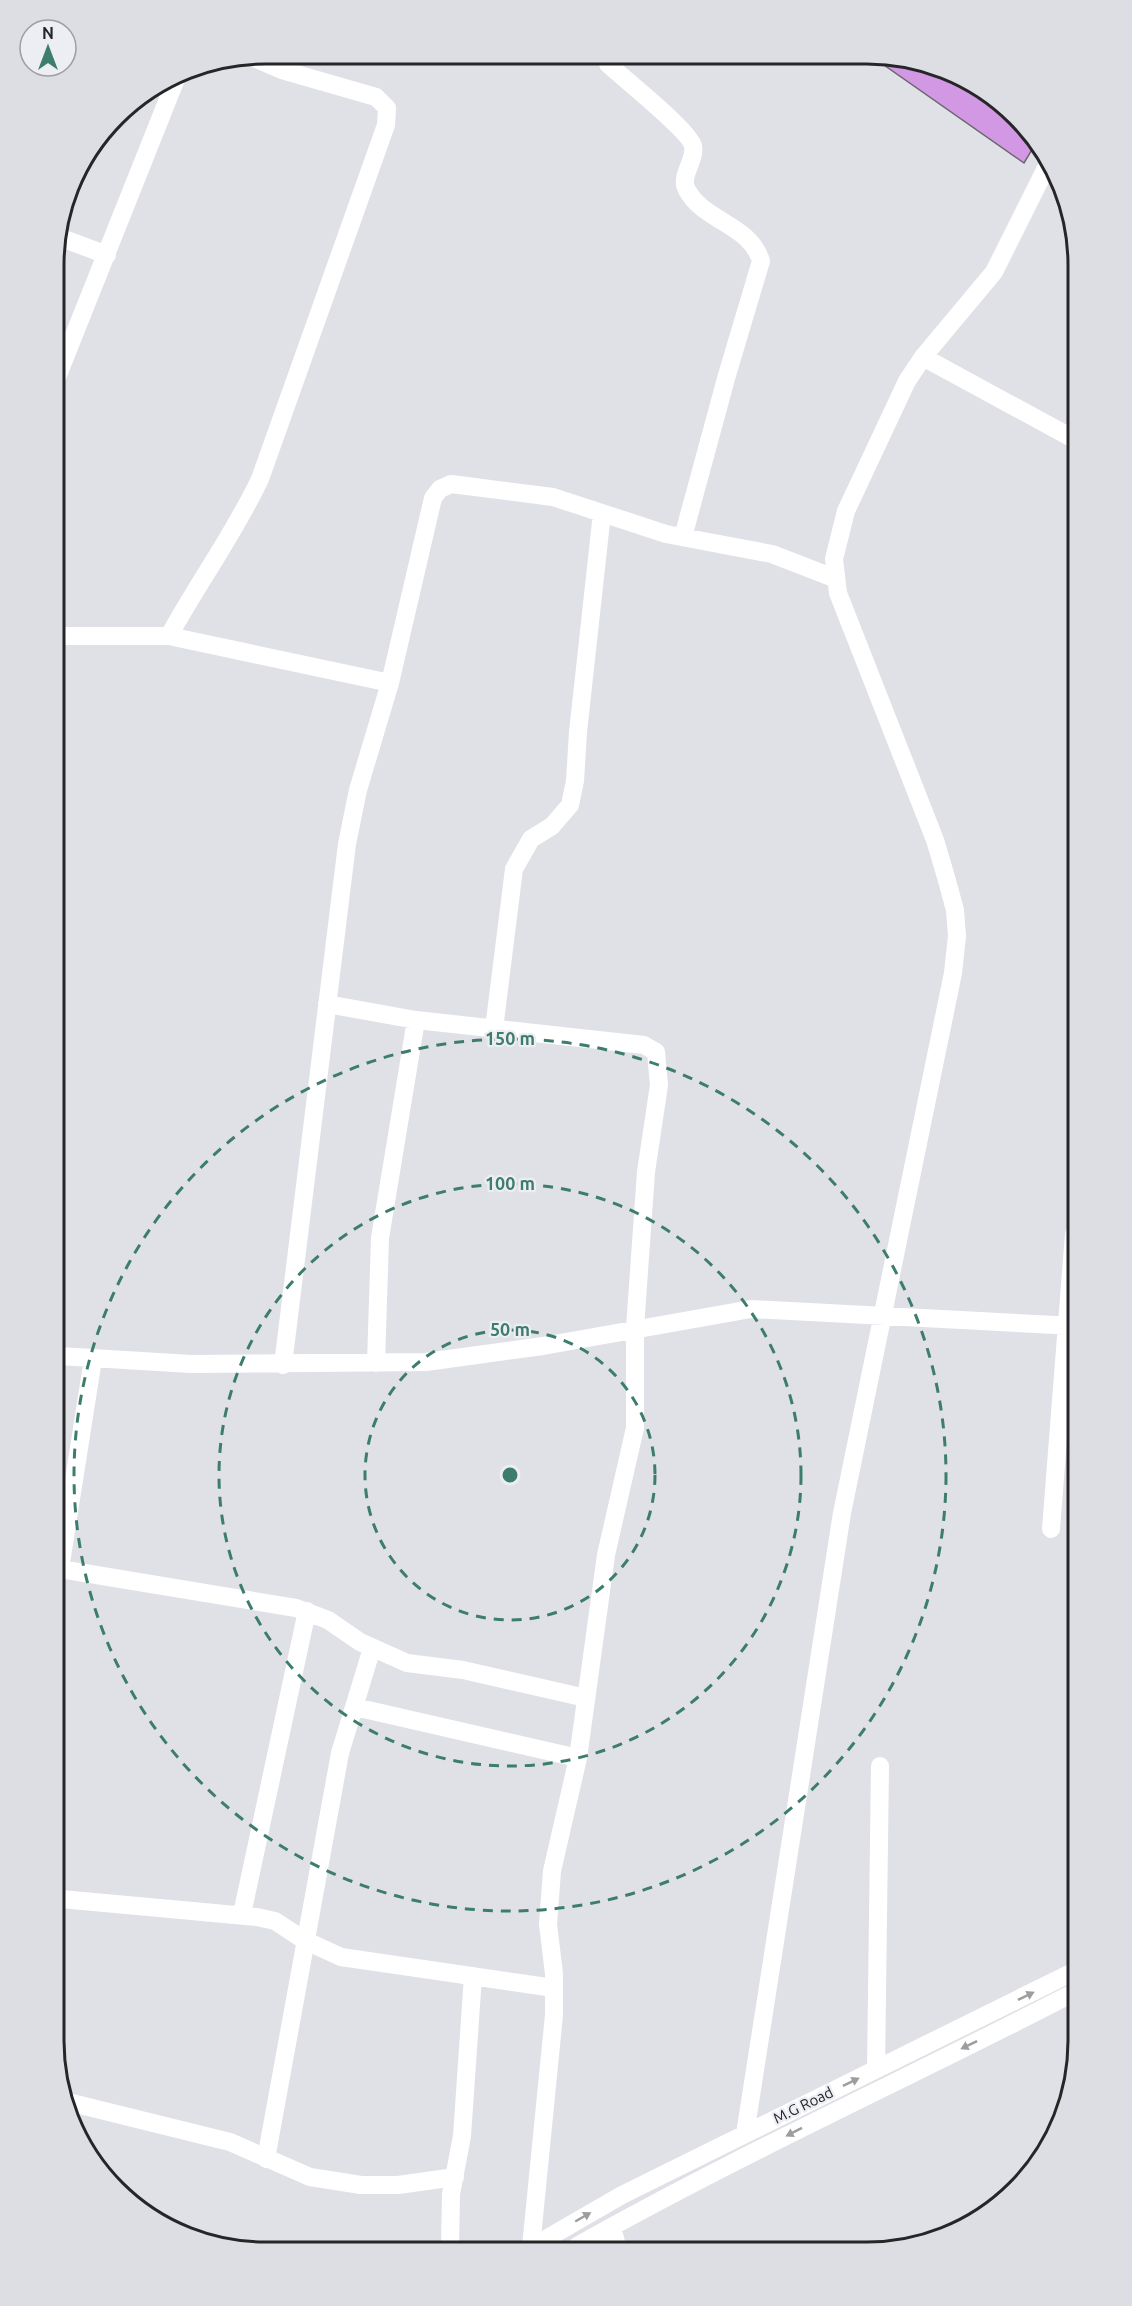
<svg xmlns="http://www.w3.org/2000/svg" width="1132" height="2306" font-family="Ubuntu,sans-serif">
	<rect width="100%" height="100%" fill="#e0e1e7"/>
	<path fill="#d298e4" stroke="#6b676c" stroke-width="1.5" d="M874 58H908L1006 107 1036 143 1024 163Z"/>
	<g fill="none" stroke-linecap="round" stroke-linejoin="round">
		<path stroke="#fff" stroke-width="18" d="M608 64C623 78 690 131 693 146 696 161 679 176 687 190 704 222 750 224 761 261L727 375 683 537
			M56 236 107 255
			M923 357 1072 438
			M56 380 178 74
			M57 636H169L390 683
			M169 636C198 583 234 534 260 479L386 125 387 108 376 97 282 70 252 57
			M327 1004 416 1020 644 1045 656 1052 659 1085 646 1172 635 1328V1428L606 1555 578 1758 552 1871 548 1924 554 1974V2015L531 2247
			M494 1029 514 869 531 839 552 826 570 805 575 781 578 732 602 513
			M59 1356 191 1364 426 1362 543 1346 751 1309 1075 1326
			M93 1359 60 1569 296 1608 328 1620 360 1642 407 1663 463 1670 586 1698
			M376 1363 380 1238 416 1020
			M283 1365 347 844 358 790 390 683 433 498 440 489 451 484 553 497 666 534 772 554 834 578
			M1051 1529 1074 1234
			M355 1707 578 1758
			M61 1899 257 1917 275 1921 304 1940 341 1957 554 1988
			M242 1914 307 1611
			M876 2069 880 1766
			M64 2101 230 2142 310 2177 361 2185H398L455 2177
			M745 2134 842 1513 953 973 957 936 955 910 946 877 935 840 838 593 834 559 846 511 907 381 923 357 994 272 1050 160
			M266 2159 340 1753 372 1648
			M612 2227 617 2246
			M577 2246C740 2154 911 2077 1077 1991
			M450 2247 451 2194 462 2136 473 1976
			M532 2247 622 2195 1077 1970"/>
	</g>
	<defs><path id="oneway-solid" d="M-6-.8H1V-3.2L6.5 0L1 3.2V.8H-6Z" transform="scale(1.5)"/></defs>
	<g fill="#9d9d9e">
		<use href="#oneway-solid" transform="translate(1026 1996) rotate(-26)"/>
		<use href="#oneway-solid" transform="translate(969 2045) rotate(154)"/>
		<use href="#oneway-solid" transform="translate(851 2082) rotate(-26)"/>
		<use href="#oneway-solid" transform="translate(794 2132) rotate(153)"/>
		<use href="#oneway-solid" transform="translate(583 2217) rotate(-30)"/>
	</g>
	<g fill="none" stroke="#3d7d6c" stroke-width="3" stroke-dasharray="10 8">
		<circle cx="510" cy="1475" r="145"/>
		<circle cx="510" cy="1475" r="291"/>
		<circle cx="510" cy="1475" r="436"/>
	</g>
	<g text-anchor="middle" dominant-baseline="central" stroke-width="4.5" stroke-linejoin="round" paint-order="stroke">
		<g font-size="15" fill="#262628" stroke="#edeef4">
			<text transform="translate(803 2105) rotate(-26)">M.G Road</text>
		</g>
	</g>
	<path d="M0 0H1132V2306H0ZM265 64H867A201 201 0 0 1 1068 265V2041A201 201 0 0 1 867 2242H265A201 201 0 0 1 64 2041V265A201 201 0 0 1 265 64Z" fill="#dddee4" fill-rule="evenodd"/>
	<path fill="none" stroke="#262628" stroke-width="3" d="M265 64H867A201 201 0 0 1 1068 265V2041A201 201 0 0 1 867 2242H265A201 201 0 0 1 64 2041V265A201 201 0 0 1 265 64Z"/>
	<circle cx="510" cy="1475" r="9" fill="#3d7d6c" stroke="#edeef4" stroke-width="3"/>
	<g font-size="18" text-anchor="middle" font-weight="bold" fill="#3d7d6c" stroke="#edeef4" stroke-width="4.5" stroke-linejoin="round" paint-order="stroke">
		<text x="510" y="1045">150 m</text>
		<text x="510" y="1190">100 m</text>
		<text x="510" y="1336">50 m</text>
	</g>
	<g transform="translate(48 48)"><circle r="28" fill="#edeef4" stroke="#9d9ea2" stroke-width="1.5"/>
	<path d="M0-4.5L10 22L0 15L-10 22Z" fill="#3d7d6c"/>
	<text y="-9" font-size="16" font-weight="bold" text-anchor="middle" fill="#262628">N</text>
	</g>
</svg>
